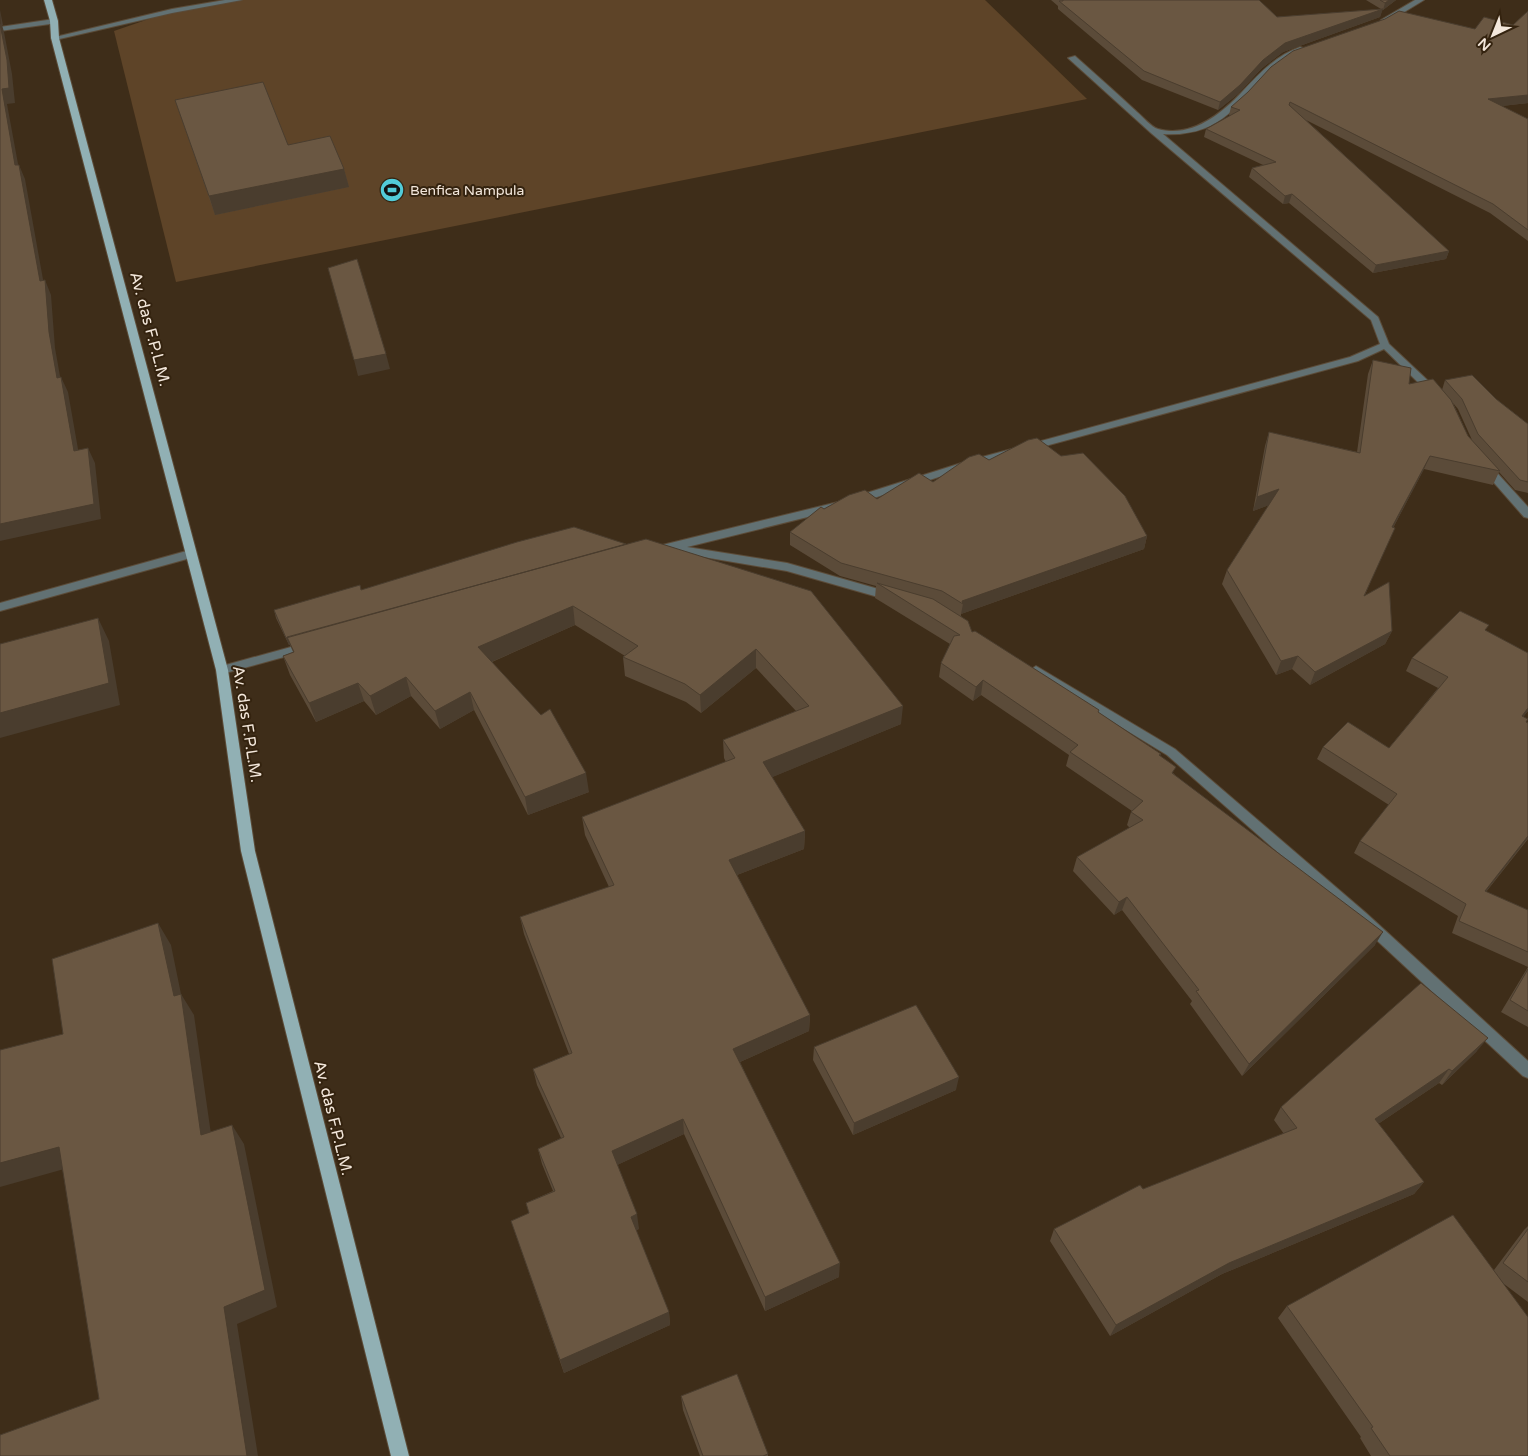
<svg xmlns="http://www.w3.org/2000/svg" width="1528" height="1456" font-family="'Varela Round',sans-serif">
	<rect width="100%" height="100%" fill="#3e2d19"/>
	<path fill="#5e4428" d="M238 0H985L1087 99 176 282 114 31 172 11Z"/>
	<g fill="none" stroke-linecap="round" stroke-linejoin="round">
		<g stroke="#5b4b38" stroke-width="2">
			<path id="minor" d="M225 0H242L172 13 55 40 51 38 172 9Z
				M1415 0H1424L1388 22 1381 20Z
				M54 19 58 21 57 23 0 31V27Z
				M1300 47 1307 49C1298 56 1286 58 1277 66 1236 101 1225 137 1163 134L1378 317 1389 344 1440 392V396H1432L1384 349 1358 361 979 464 840 509 687 547 787 563 896 594 898 597 896 600 892 601 787 571 668 551 654 555 650 554 648 551 650 548 838 502 971 460 1350 357 1380 344 1371 320 1151 133 1068 58 1075 56C1096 75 1117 93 1137 112 1143 117 1151 127 1158 129 1191 138 1220 115 1241 93 1259 74 1275 56 1300 47Z
				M1486 464 1490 465 1528 507V518L1524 517 1482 469 1481 467 1482 465Z
				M190 550 194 551 196 554 194 557 0 611V603Z
				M309 642 313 643 315 646 313 649 222 674 216 670 222 666Z
				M1036 666 1175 749 1366 913 1528 1061V1078L1523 1076 1356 921 1167 755 1032 673 1030 670Z"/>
		</g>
		<g stroke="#5b4b38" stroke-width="2">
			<path id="primary" d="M44 0H52L58 21 59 38 228 670 255 851 409 1456H391L241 851 216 670 51 38 50 21Z"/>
		</g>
		<use href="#minor" fill="#627173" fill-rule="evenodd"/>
		<use href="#primary" fill="#91b0b4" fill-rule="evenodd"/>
	</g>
	<path fill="#5b4b39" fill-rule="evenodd" d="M1051 0H1259L1277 17 1381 9 1366 0H1396L1383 10H1382L1380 17 1283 52 1261 69 1238 94 1218 110 1142 80 1058 9V6Z
		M1528 11V103L1501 106 1528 119V241L1490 213 1306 120 1449 251 1446 259 1373 273 1289 203 1283 204 1249 177 1252 168 1263 165 1204 137 1206 129 1230 116 1229 115 1231 107 1475 29 1513 25Z
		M175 100 288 145 344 169 349 187 215 215Z
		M1373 360 1409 384 1442 390 1445 380 1496 399 1528 424V493L1515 490 1499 472 1493 485 1424 469 1393 528 1365 595 1392 631 1385 644 1310 685 1292 669 1276 675 1222 584 1227 570 1269 505 1253 511 1265 446 1269 432 1357 452 1368 374ZM1453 403 1458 409 1472 440 1468 436Z
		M989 460 1147 536 1144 549 961 614V616L972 632 1099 713 1161 754 1160 756 1174 774 1375 945 1242 1076 1190 1004 1192 1001 1122 910 1114 915 1073 871 1077 857 1130 828 1127 825 1131 812 1132 811 1066 766 1069 755 981 695 973 701 939 677 941 663 950 644 875 598 876 586 840 576 790 545V532L824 509 877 499 933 482Z
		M574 527 901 724 772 777 805 831 804 849 737 875 810 1015 809 1031 740 1062 839 1277 765 1311 684 1134 617 1165 639 1229 636 1230 669 1312 670 1325 564 1373 511 1221 529 1213 526 1203 553 1191 542 1164 538 1149 561 1138 537 1085 533 1069 569 1054 524 934 520 917 609 887 585 835 582 817 726 762 724 758 723 740 796 711 756 668 701 713 686 702 625 676 623 657 625 656 575 625 492 662 589 792 528 815 474 710 440 729 411 696 376 715 364 701 316 722 290 675 283 656 293 652 290 645H289L276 618 274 610 361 590Z
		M1486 631 1528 653V711L1523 717 1527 722 1528 723V839L1486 892 1528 910V1027L1501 1012 1528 967 1452 933 1458 916 1354 853 1360 841 1389 805 1317 759 1323 747 1389 748 1438 688 1406 671 1412 658Z
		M814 1047 956 1090 853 1135 813 1060Z
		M1477 1051 1442 1085 1439 1083 1378 1124 1424 1182 1414 1194 1222 1274 1110 1336 1050 1241 1054 1229 1143 1189 1284 1134 1274 1120 1281 1107Z
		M1528 1226V1302L1504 1284 1528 1456H1371L1360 1438 1361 1437 1278 1318 1287 1306 1494 1270 1524 1230Z
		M681 1396 768 1454V1456H700L683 1410Z"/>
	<path fill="#4a3d2e" d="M1389 0H1396L1383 10 1385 3Z
		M1383 9 1380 17 1283 52 1261 69 1238 94 1218 110 1220 102 1263 60 1285 43Z
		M0 10 3 25H2L4 32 12 74 15 103 7 104 21 180 15 165 2 89Z
		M1528 95V103L1485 108 1488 99Z
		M19 165 25 179 46 296 40 281Z
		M344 169 349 187 215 215 209 196Z
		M1292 194 1289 203 1283 204 1285 196Z
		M1449 251 1446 259 1373 273 1376 265Z
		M45 280 51 295 55 348 63 393 57 378 49 332Z
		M386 354 390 369 358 376 354 360Z
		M61 377 68 392 81 466 74 451Z
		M88 448 95 463 101 519 0 541V524Z
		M1430 456 1424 469 1386 541 1392 527Z
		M1279 489 1275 503 1253 511 1257 497Z
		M1147 536 1144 549 961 614 963 604 962 601Z
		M573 606 575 625 482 666 478 647Z
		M98 618 109 641 120 705 0 738V713Z
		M1392 631 1385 644 1310 685 1315 672Z
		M288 637 290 645H289L286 638Z
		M756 649V668L701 713 700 695Z
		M1298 656 1292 669 1276 675 1281 661Z
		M406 677 411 696 376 715 370 696Z
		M983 680 981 695 973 701 976 687Z
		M358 683 364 701 316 722 309 703Z
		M470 692 474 710 440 729 435 711Z
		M903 706 901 724 763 781V762Z
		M1528 708V711L1514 728 1522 716Z
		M586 773 589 792 528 815 525 797Z
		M805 831 804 849 729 878V860Z
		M1528 836V838L1477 903 1485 891Z
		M1127 897 1122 910 1114 915 1119 902Z
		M158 923 171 945 181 994 194 1015 214 1155 201 1135Z
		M1383 932 1375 945 1242 1076 1249 1064Z
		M810 1015 809 1031 733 1065V1049Z
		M1488 1038 1477 1051 1442 1085 1452 1071Z
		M1449 1069 1439 1083 1366 1132 1375 1119Z
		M959 1077 956 1090 853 1135 854 1123Z
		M683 1119 684 1134 615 1166 612 1151Z
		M232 1125 244 1144 277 1307 237 1324 258 1456H247L224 1307Z
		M59 1147 75 1166 0 1187V1163Z
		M1424 1182 1414 1194 1222 1274 1110 1336 1116 1325 1229 1263Z
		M637 1214 639 1229 633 1231 631 1217Z
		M840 1263 839 1277 765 1311V1297Z
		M669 1312 670 1325 564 1373 560 1360Z"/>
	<path fill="#6a5742" stroke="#4a3d2e" d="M1063 0H1259L1277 17 1383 9 1285 43 1263 60 1240 85 1220 102 1144 71 1059 1H1063Z
		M1380 0H1389L1385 3Z
		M1399 11 1475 29 1484 17 1513 25 1528 11V95L1488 99 1528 119V230L1493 204 1290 102 1289 105 1449 251 1376 265 1292 194 1285 196 1252 168 1276 162 1206 129 1240 110 1231 107 1248 92 1271 67 1293 51 1385 19Z
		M0 24 7 60 9 88 2 89 15 165H19L40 281 45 280 49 332 57 378 61 377 74 451 88 448 94 504 0 524Z
		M263 82 288 145 330 136 344 169 209 196 175 100Z
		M357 259 386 354 354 360 328 268Z
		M1373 360 1411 368 1409 384 1433 379 1451 400 1468 436 1500 471 1430 456 1392 527 1395 528 1364 596 1389 582 1392 631 1315 672 1298 656 1281 661 1227 570 1279 489 1257 497 1269 432 1360 453Z
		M1472 375 1496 399 1528 424V482L1520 480 1478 434 1462 399 1445 380Z
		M1037 438 1061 456 1083 453 1125 496 1147 536 962 601 963 604 942 591 841 563 790 532 821 507 824 509 849 495 865 490 877 499 919 473 933 482 969 457 979 454 989 460 1028 440Z
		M574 527 626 544 286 638 274 610 360 585 361 590 517 542Z
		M646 539 811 591 903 706 763 762 805 831 729 860 810 1015 733 1049 840 1263 765 1297 683 1119 612 1151 637 1214 631 1217 669 1312 560 1360 511 1221 529 1213 526 1203 555 1191 538 1149 564 1137 533 1069 572 1053 520 917 614 885 582 817 735 758 723 740 809 706 756 649 700 695 685 684 623 657 638 646 573 606 478 647 541 715 550 709 586 773 525 797 470 692 435 711 406 677 370 696 358 683 309 703 283 656 294 652 287 637Z
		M877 583 933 599 968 621 972 632 975 631 1099 710 1098 712 1161 754 1159 755 1176 767 1172 773 1383 932 1249 1064 1196 991 1199 990 1127 897 1119 902 1077 857 1143 820 1131 812 1143 801 1070 752 1078 745 983 680 976 687 941 663 954 636 960 635Z
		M1460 611 1489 625 1485 630 1528 653V708L1522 716 1528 719 1526 722 1528 723V836L1485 891 1528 910V952L1459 921 1466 904 1360 841 1397 794 1323 747 1348 722 1389 748 1448 677 1412 658Z
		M98 618 109 683 0 713V644Z
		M158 923 174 996 181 994 201 1135 232 1125 265 1290 224 1307 247 1456H0V1435L99 1399 59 1147 0 1163V1050L63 1034 52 959Z
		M1528 969V1011L1510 1000Z
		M1421 983 1488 1038 1452 1071 1449 1069 1375 1119 1424 1182 1229 1263 1116 1325 1054 1229 1140 1185 1143 1189 1297 1128 1281 1107Z
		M916 1005 959 1077 854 1123 814 1047Z
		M1453 1215 1528 1317V1456H1390L1371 1428 1373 1427 1287 1306Z
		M1528 1229V1282L1503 1263Z
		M737 1374 768 1454 763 1456H703L681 1396Z"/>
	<defs>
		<g id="stadium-disc" transform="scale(1.25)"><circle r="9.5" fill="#52cbd8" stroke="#34230f"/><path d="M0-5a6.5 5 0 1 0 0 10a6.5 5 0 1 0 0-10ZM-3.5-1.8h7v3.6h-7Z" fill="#111"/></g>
	</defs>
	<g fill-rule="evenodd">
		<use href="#stadium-disc" x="392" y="190"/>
	</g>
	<g text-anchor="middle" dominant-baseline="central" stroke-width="4" stroke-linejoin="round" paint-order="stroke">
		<g font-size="14" fill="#f3e7db" stroke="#34230f" text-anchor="start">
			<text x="410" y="190">Benfica Nampula</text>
		</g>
		<g font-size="16" fill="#f3e7db" stroke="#34230f">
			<text transform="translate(150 329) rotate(75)">Av. das F.P.L.M.</text>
			<text transform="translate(247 724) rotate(81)">Av. das F.P.L.M.</text>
			<text transform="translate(333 1118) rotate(76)">Av. das F.P.L.M.</text>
		</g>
	</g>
	<g transform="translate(1493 35) rotate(223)" stroke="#34230f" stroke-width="4" paint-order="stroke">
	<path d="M0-4L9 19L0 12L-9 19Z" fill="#f3e7db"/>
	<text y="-8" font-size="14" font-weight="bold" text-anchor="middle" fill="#f3e7db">N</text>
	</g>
</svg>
